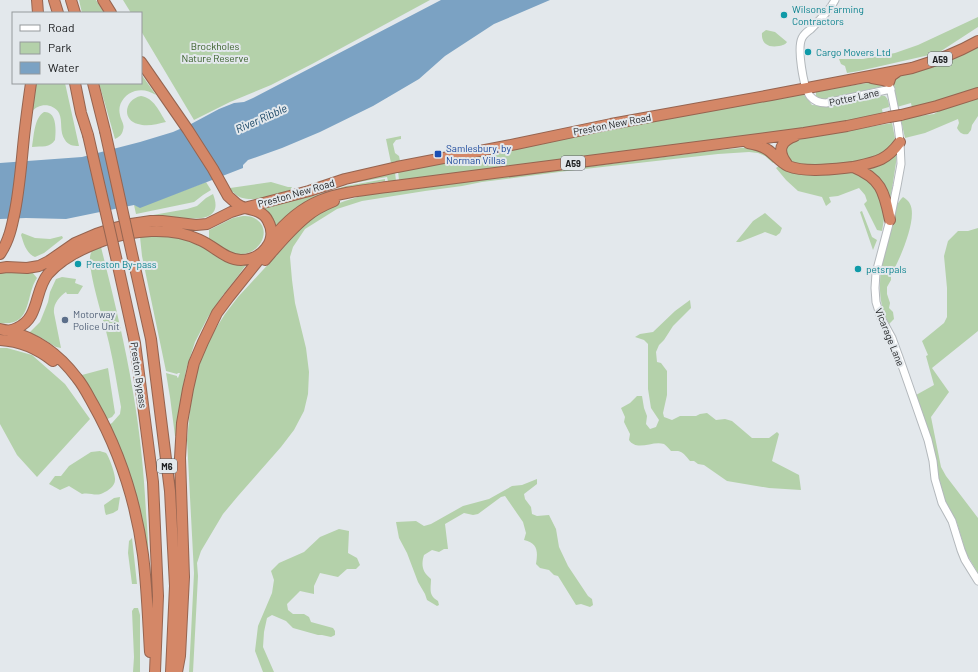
<svg xmlns="http://www.w3.org/2000/svg" width="978" height="672" font-family="Barlow,sans-serif">
	<rect width="100%" height="100%" fill="#e3e8ec"/>
	<path fill="#b4d1aa" d="M79 0H96L104 13H82Z
		M123 0H430L312 64 271 85 230 102 194 120 141 31V13H131Z
		M978 17V27L938 53 859 71 847 73 845 66 841 64 839 59H863L895 53 918 45Z
		M766 30 775 32 787 42C785 45 783 45 779 46 769 48 761 44 762 33Z
		M978 46V89L912 108 911 103 897 107 893 80 900 75Z
		M141 74 156 95C149 91 143 89 135 91 125 94 117 104 120 115 121 121 125 124 123 130 122 135 119 137 115 139L99 83H141Z
		M880 81 883 85 882 86 880 87 824 100 819 98 816 96V90L829 87H841Z
		M36 83H65L79 146C73 146 68 145 65 140 59 132 63 121 59 113 53 103 38 103 32 112 32 113 31 118 30 118Z
		M802 92 812 105 832 106 879 95 885 96C888 99 889 102 889 107L882 109 883 115 812 129 399 180 398 171 663 120H666L671 118Z
		M141 96C154 98 159 111 166 122 157 124 147 127 138 124 121 120 125 99 141 96Z
		M978 97V116L972 125 971 130 968 134C962 135 960 133 957 128L959 123 958 119 925 133 905 138 901 120 918 116 934 114 951 104Z
		M44 112C57 111 56 130 55 140 50 148 42 146 32 147 34 136 34 118 44 112Z
		M892 123 895 138 891 148 887 152 860 162 810 166 797 164 789 160 785 156V146L793 140Z
		M401 136V139L396 140 393 144 395 153 399 156 400 161 391 163 386 139Z
		M751 147 758 148 775 161 773 163 765 156 758 153 749 152 718 154 567 171 482 182 462 186 425 191 362 201 337 209 305 229 293 247 290 257 292 280 295 303 306 348 309 372 308 394 304 411 294 430 281 447 238 496 223 514 201 551 197 563 198 576 193 672H189L191 634 194 573 187 440 190 410 193 390 198 369 206 344 225 314 238 297 309 220 326 208 345 201 364 195 719 150Z
		M897 152V156L890 202 864 168Z
		M779 166 796 172 859 170 877 186 885 213 882 231 877 230 864 204 867 201 865 195 859 188 838 196 829 197 831 202 826 206 822 197 798 191 786 180 776 168Z
		M395 172 396 181H388L387 177 342 185 340 184Z
		M385 179V181L357 186 338 190 276 228C273 219 269 213 261 208L308 194 310 197 346 186Z
		M206 182 211 190 203 195 194 202 136 214 134 205 140 207Z
		M271 182 288 187H292L290 190C276 195 246 206 234 193 232 192 231 190 230 188Z
		M213 194C227 229 179 216 162 217 153 217 145 219 136 220V218L187 209 197 206 206 198Z
		M903 197C906 199 909 201 910 204 918 219 899 261 891 275V280L887 287V294L890 303 889 308 893 312 894 319 889 324C869 288 887 243 896 206L901 199Z
		M862 211 872 237 877 240 873 250 860 212Z
		M765 213 782 228 780 233 776 236 765 232 740 242H736L753 221Z
		M243 216C246 216 250 216 252 217 275 226 261 257 237 254 226 252 219 244 209 240V230L233 218Z
		M978 228V331L932 368 949 392 931 417 941 467 946 476 978 518V573L966 553 957 523 946 503 940 485 930 436 916 395 934 385 926 356 928 355 922 341 944 323 947 317V288L944 256 948 241 958 231H968Z
		M22 233 35 238 50 239 62 236 63 238 44 253 35 257C26 253 24 244 21 235Z
		M154 235 176 237 200 244 248 262 238 276 223 295 208 317 195 342 186 370 180 405 177 436H175L170 397 166 373 177 376V377L178 378 180 373H178L177 374 166 371 142 256 140 237Z
		M101 247C113 295 125 343 133 392 140 432 144 473 146 513 148 531 148 550 149 568L108 425 112 423 120 414 121 407C117 386 114 364 109 343 106 327 85 265 91 253 92 249 97 248 101 247Z
		M5 271 32 272 37 278C25 295 33 327 0 323V272Z
		M62 277 76 279 75 283 83 286 78 294H67L66 292C59 297 53 304 54 313L61 348 56 347 40 337 29 333 40 322 48 302 50 292 56 279Z
		M690 300 691 308 673 326 664 340 659 345 656 352 657 362 661 363 667 371V395L663 413 664 417 672 420 680 416H696L700 414 707 413 716 420 725 419 732 421 752 438H769L777 432 779 434 772 461 799 475 801 490 769 488 727 481 704 465 698 464 694 461H690C686 456 683 452 678 451 677 451 672 451 671 451 669 449 667 446 664 444 653 440 637 452 629 440L630 434 624 422 625 417 621 408 630 403 637 396H642L644 408 647 416 646 424 650 429 656 427 659 420 651 408 648 389V344L644 340 635 337 640 334 653 332 675 311Z
		M0 348H7L32 355 65 384 90 419 37 477 17 455 0 424Z
		M108 368 115 413 112 417 105 420 86 386 82 375Z
		M100 451C101 452 105 452 106 453 109 456 116 476 115 480 115 486 108 491 103 493 96 497 90 492 82 494L69 486 60 490 49 484 55 476H61L69 466 91 452Z
		M537 479V484L524 494 525 499 531 507 532 514 537 516 549 515 556 529 559 547 568 566 588 596 592 599 593 605 590 607 581 604 576 605 558 576 554 575 549 570 540 568 536 564C538 552 538 543 524 540L526 533 523 522 505 496 501 497 478 514 473 515 464 513 445 524 448 549H444L439 552 432 550 424 555C421 565 422 572 431 579 431 589 428 595 438 601L439 605 437 606 427 600 425 594 418 582 407 553 399 538 396 522 416 521 424 526 431 524 463 506 489 499 512 486 522 485Z
		M120 497 118 510 113 513 106 515 105 512 104 505 114 498Z
		M339 529 349 531 348 553 357 558 360 565 356 569H347L338 577 320 573 314 586V594L300 591 287 604 288 610 293 614H304L309 617 311 622 333 628 335 631V635L331 637 322 635H318L293 628 286 621 272 615 267 618 264 632 263 647 274 672H263L255 651 258 626 272 593 274 580 271 571 279 563 304 552 320 537Z
		M132 538 137 584H132L128 553 129 541Z
		M134 608H138L140 615V672H133L134 657 132 611Z"/>
	<path fill="#7ba2c3" d="M441 0H550L494 24 445 56 419 79 373 106 320 132 282 148 248 160 243 165V168L140 208 134 205 66 219 26 218 0 219V163L82 157 140 142 173 132 191 124 219 109 234 103 244 102 253 98Z"/>
	<g fill="none" stroke-linecap="round" stroke-linejoin="round">
		<g stroke="#b3b8bc" stroke-width="9">
			<path id="minor" d="M835 0C829 12 819 20 811 29 808 31 804 34 802 38 797 48 803 87 810 96 814 101 819 103 826 103L891 89
				M889 82 898 126 900 142 901 164 897 186 890 220 876 273 875 288 876 302 881 318 892 338 899 357 928 440 933 461 935 479 942 503 952 521 961 550 965 560 978 581"/>
		</g>
		<g stroke="#956450" stroke-width="12">
			<path id="highway" d="M37 0 38 13
				M54 0 58 13
				M71 0 75 13
				M103 0 111 13
				M141 62 188 130 213 169 228 196 237 204 244 208
				M872 78 883 80 889 82 891 76 898 71
				M75 83 81 113 88 135
				M93 83 105 131
				M901 115 937 106 978 93
				M748 143C755 144 762 146 768 150 775 155 780 162 788 166 806 173 833 169 853 167 882 179 884 192 890 220
				M787 164C777 151 780 141 795 136
				M853 167C876 162 886 161 900 142
				M271 240C306 196 334 194 387 187L804 133 847 126 889 117
				M0 254C9 241 12 226 15 211 19 190 21 169 23 147 25 126 28 104 31 83
				M265 260C278 245 291 229 306 217 314 210 324 205 334 201
				M134 263 151 339 170 491 175 586 171 672
				M118 266 135 343 153 482 158 596 155 672
				M0 268 7 267 27 268 39 266 49 261 75 243 96 234 114 228 131 224 151 221H162L196 225 207 224 231 212 244 208 309 191 345 179 397 167 516 144 611 124 771 95 912 68C935 61 957 53 978 41
				M0 329C7 331 11 331 17 328 40 318 34 291 48 274 62 258 83 248 102 241 132 230 171 226 200 240 214 246 226 260 241 260 261 260 279 241 268 221 264 212 254 210 245 208
				M9 331C37 338 59 354 77 378 83 385 88 395 93 404 119 450 136 502 143 555 147 587 148 620 150 652
				M0 340C19 341 38 349 53 361
				M177 672 180 656 184 577 180 458 182 423 188 389 194 363 203 342 217 313 229 297 257 262 268 245"/>
		</g>
		<use href="#minor" stroke="#fff" stroke-width="7"/>
		<use href="#highway" stroke="#d48767" stroke-width="10"/>
		<g stroke="#956450" stroke-width="12" stroke-linecap="butt">
			<path id="highway-bridge" d="M889 117 901 115
				M105 131 134 263
				M88 135 118 266"/>
		</g>
		<use href="#highway-bridge" stroke="#d48767" stroke-width="10"/>
	</g>
	<g fill="#0f9aa8" stroke="#e3e8ec" stroke-width="1.5">
		<circle cx="784" cy="15" r="4"/>
		<circle cx="808" cy="52" r="4"/>
		<circle cx="78" cy="264" r="4"/>
		<circle cx="858" cy="269" r="4"/>
	</g>
	<rect fill="#1a4fb4" stroke="#e3e8ec" stroke-width="1.5" x="434" y="150" width="8" height="8" rx="2"/>
	<circle fill="#5c6f8a" stroke="#e3e8ec" stroke-width="1.5" cx="65" cy="320" r="4"/>
	<g text-anchor="middle" dominant-baseline="central" stroke-width="4" stroke-linejoin="round" paint-order="stroke">
		<g fill="#e3e8ec" stroke="#5a5d60" stroke-width="1">
			<rect x="928" y="52" width="24" height="14" rx="3"/>
			<rect x="561" y="156" width="24" height="14" rx="3"/>
			<rect x="157" y="459" width="20" height="14" rx="3"/>
		</g>
		<g font-size="9" font-weight="bold" fill="#202224">
			<text x="940" y="59">A59</text>
			<text x="573" y="163">A59</text>
			<text x="167" y="466">M6</text>
		</g>
		<g font-size="10" fill="#0d838f" stroke="#e3e8ec" text-anchor="start">
			<text x="792" y="9">Wilsons Farming<tspan x="792" dy="12">Contractors</tspan></text>
			<text x="816" y="52">Cargo Movers Ltd</text>
			<text x="86" y="264">Preston By-pass</text>
			<text x="866" y="269">petsrpals</text>
		</g>
		<g font-size="10" fill="#335b24" stroke="#e3e8ec">
			<text x="215" y="46">Brockholes<tspan x="215" dy="12">Nature Reserve</tspan></text>
		</g>
		<g font-size="10" fill="#202224" stroke="#e3e8ec">
			<text transform="translate(854 97) rotate(-12)">Potter Lane</text>
			<text transform="translate(612 124) rotate(-11)">Preston New Road</text>
			<text transform="translate(296 193) rotate(-16)">Preston New Road</text>
			<text transform="translate(890 337) rotate(68)">Vicarage Lane</text>
			<text transform="translate(139 375) rotate(82)">Preston Bypass</text>
		</g>
		<g font-size="10" fill="#164399" stroke="#e3e8ec" text-anchor="start">
			<text x="446" y="148">Samlesbury, by<tspan x="446" dy="12">Norman Villas</tspan></text>
		</g>
		<g font-size="10" fill="#4e5e75" stroke="#e3e8ec" text-anchor="start">
			<text x="73" y="314">Motorway<tspan x="73" dy="12">Police Unit</tspan></text>
		</g>
		<g font-size="11" font-style="italic" fill="#0f3e5f" stroke="#e3e8ec">
			<text transform="translate(261 118) rotate(-24)">River Ribble</text>
		</g>
	</g>
	<rect x="12" y="12" width="130" height="72" fill="#e3e8ec" stroke="#95999c"/>
	<rect x="20" y="25" width="20" height="6" fill="#ffffff" stroke="#95999c"/>
	<text x="48" y="32" font-size="12" fill="#202224">Road</text>
	<rect x="20" y="42" width="20" height="12" fill="#b4d1aa" stroke="#95999c"/>
	<text x="48" y="52" font-size="12" fill="#202224">Park</text>
	<rect x="20" y="62" width="20" height="12" fill="#7ba2c3" stroke="#95999c"/>
	<text x="48" y="72" font-size="12" fill="#202224">Water</text>
</svg>
